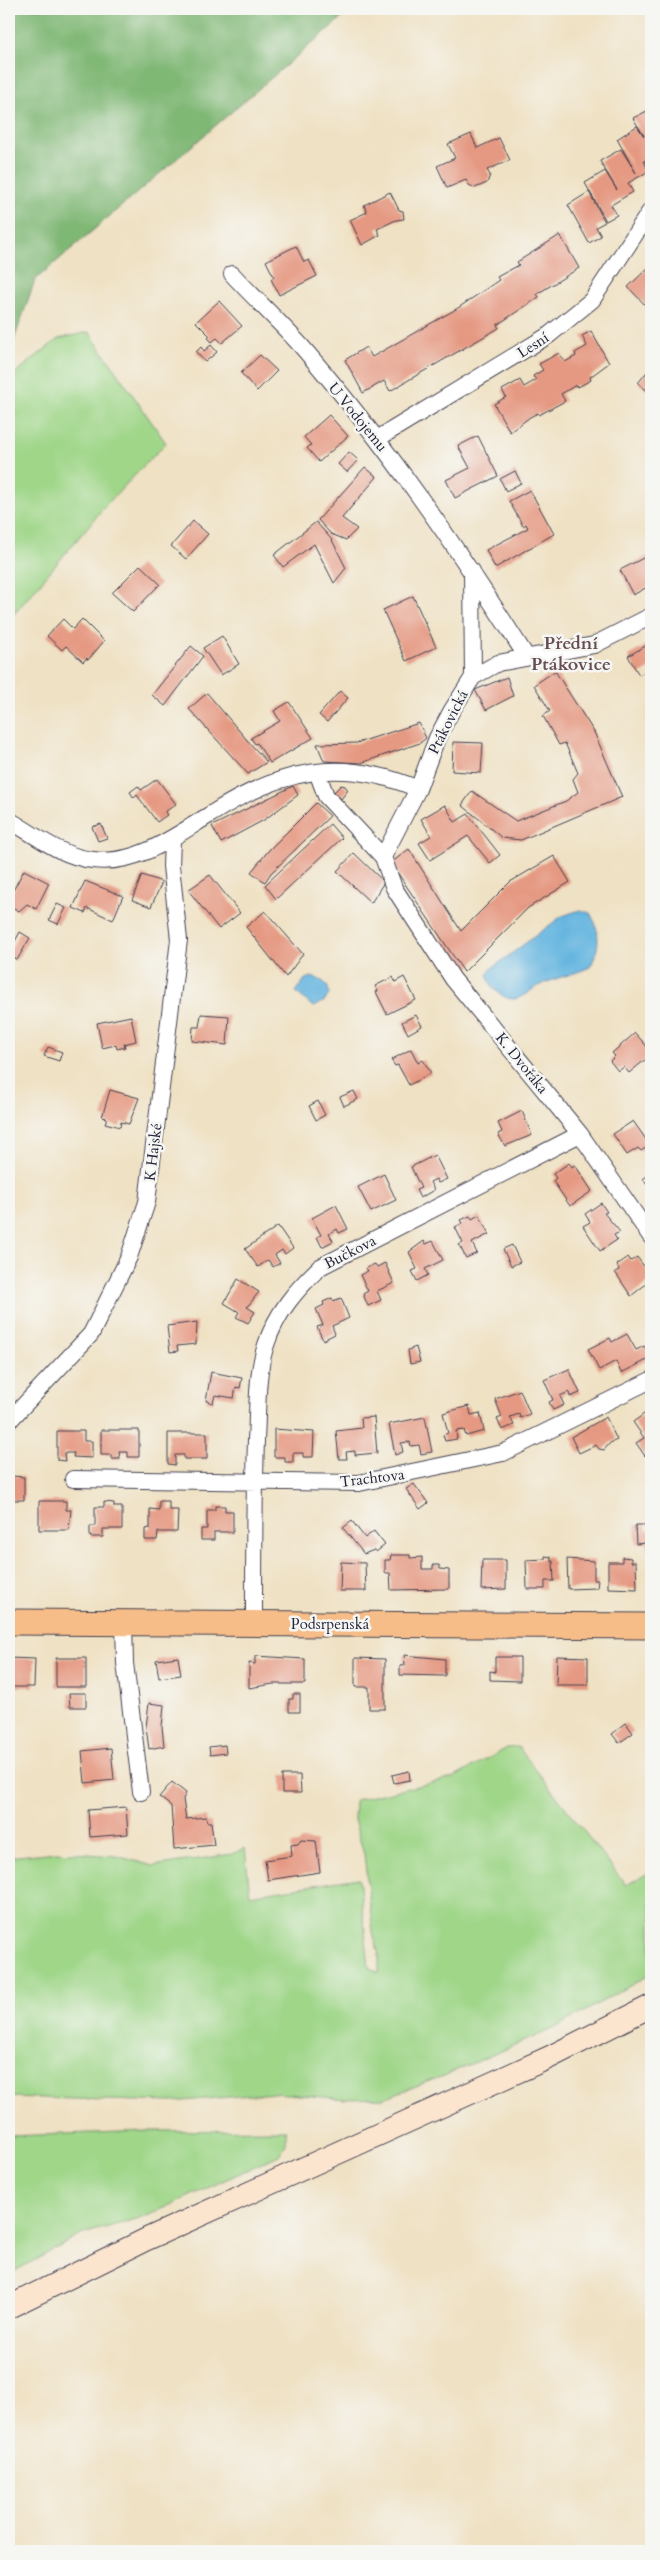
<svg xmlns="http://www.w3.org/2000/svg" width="660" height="2560" font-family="Cardo,serif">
	<rect width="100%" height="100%" fill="#f6f6f2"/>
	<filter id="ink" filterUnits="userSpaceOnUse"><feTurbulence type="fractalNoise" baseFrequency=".02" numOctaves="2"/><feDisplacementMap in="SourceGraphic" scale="10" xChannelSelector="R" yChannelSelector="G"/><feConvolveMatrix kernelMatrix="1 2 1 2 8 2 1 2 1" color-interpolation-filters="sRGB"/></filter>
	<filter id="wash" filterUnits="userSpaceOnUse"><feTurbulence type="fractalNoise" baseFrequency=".0096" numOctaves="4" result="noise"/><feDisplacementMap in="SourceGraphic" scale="20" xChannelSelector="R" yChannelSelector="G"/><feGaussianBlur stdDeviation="1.12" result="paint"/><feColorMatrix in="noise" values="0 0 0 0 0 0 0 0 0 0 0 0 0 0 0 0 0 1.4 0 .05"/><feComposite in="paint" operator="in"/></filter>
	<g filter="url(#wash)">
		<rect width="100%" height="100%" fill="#efe1c3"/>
		<path fill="#9fd688" stroke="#607c62" d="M89 332 166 443 107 504 9 620V378L58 339Z
			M518 1747 626 1885 651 1872V1974L555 2028 443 2076 384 2098 346 2099 275 2093 171 2102 9 2097V1857L56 1852 117 1856 153 1866 232 1854 245 1848 250 1895 359 1878 369 1967 379 1973V1955L373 1932 364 1854 354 1820 355 1800 453 1778 507 1748Z
			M286 2130V2144L279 2155 147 2216 83 2234 9 2274V2136L147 2131Z"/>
		<path fill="#7fb774" stroke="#506c58" d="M9 9H352L35 280 9 354Z"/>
		<path fill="#66b6e0" stroke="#446c8e" d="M580 910 590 913C601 931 600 949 590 967 573 975 552 978 535 988 528 992 520 1000 511 999 499 997 490 985 487 975L492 968 562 916Z
			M311 977C321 979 329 983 329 994L325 1001 313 1007 296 992 305 979Z"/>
		<g id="blocks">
			<path fill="#e59982" d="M651 109V157L644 161 649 171 628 183 633 192 611 205 617 215 606 221 585 183 605 171 617 190 600 161 621 149 636 173 617 139 637 126 644 136 633 118Z
				M471 134 477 148 499 138 510 160 487 170 490 175 487 183 475 188 469 185 466 180 447 188 437 166 455 158 448 144Z
				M390 192 399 210 403 211 404 219 396 220 377 229 380 235 362 245 350 220 367 212 364 205Z
				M589 192 605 222 596 227 601 236 589 243 568 205Z
				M560 235 579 268 537 294 539 297 497 325 499 328 412 378 390 391 384 381 363 393 345 360 366 347 372 357 458 308 499 280 497 277 519 265 517 262Z
				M296 246 304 262 309 260 317 276 279 295 271 279 274 277 266 261Z
				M651 265V306L649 309 628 287Z
				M219 301 242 326 222 343 217 338 212 342 208 338 210 336 196 322Z
				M591 331 609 363 590 377 591 380 578 387 576 385 561 394 565 401 539 415 538 413 530 417 510 432 494 404 506 397 502 390 520 380 524 387 536 380 533 376 543 370 539 364 559 353 565 362 576 356 575 353 587 346 582 336Z
				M211 345 217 352 205 362 196 352 201 347 204 351Z
				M260 355 277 371 257 391 241 373Z
				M651 367V394L638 383Z
				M329 415 348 436 319 462 307 448 311 445 304 437Z
				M478 436 498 476 455 498 446 480 470 468 458 446Z
				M349 452 358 460 347 472 338 464Z
				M365 467 377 477 342 518 357 529 346 540 331 534 318 520Z
				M515 471 521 483 506 491 500 479Z
				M530 490 554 534 495 568 486 550 528 528 526 524 523 526 509 501Z
				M193 521 208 534 186 559 171 546Z
				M316 522 332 540 346 568 334 583 314 544 283 567 274 555Z
				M651 554V585L633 595 620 570Z
				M140 565 160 584 133 612 112 593Z
				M413 596 436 647 406 661 383 610Z
				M63 619 73 629 82 619 104 641 88 660 87 658 83 662 66 646 62 650 47 636Z
				M222 636 239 664 221 675 203 648Z
				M649 644 651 649V668L639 675 628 656Z
				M191 646 203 656 165 706 152 695Z
				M555 671 594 732 622 797 521 840 502 838 462 805 472 791 516 821 566 801 578 792 573 779 578 773 565 743 559 745 543 716 550 711 534 685Z
				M507 677 513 696 486 710 475 690Z
				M340 691 348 698 327 722 319 715Z
				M207 693 247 740 267 762 248 774 189 709Z
				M289 702 313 738 270 763 257 743 255 744 251 738 280 721 274 711Z
				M419 723 426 738 420 743 361 763 324 761 317 744 357 743Z
				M453 742 483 743 481 773 452 771Z
				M157 779 176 804 165 812 167 815 157 822 137 795 134 798 130 792 138 786 141 790Z
				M341 785 345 786 348 790 341 799 333 793Z
				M293 786 298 795 264 820 221 843 212 826Z
				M316 803 330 816 271 873 265 882 251 872 269 850Z
				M445 805 455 822 468 814 500 855 490 863 468 836 430 860 419 843 431 836 421 819Z
				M101 824 107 838 98 841 92 827Z
				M330 824 342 838 276 899 265 885Z
				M409 849 461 931 510 882 554 856 570 882 528 908 464 972 391 863Z
				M354 853 384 882 371 903 337 871Z
				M24 870 49 883 36 909 27 904 19 911 10 906 12 902 9 898Z
				M142 875 162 882 151 907 132 900Z
				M210 875 240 913 219 929 188 890Z
				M85 881 123 896 113 920 87 908 85 913 73 908Z
				M57 904 66 908 58 924 49 920Z
				M265 911 303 954 286 977 246 927Z
				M20 932 30 938 17 960 9 955V952Z
				M393 977 395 982 404 977 416 1000 387 1014 376 992 378 991 375 986Z
				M201 1014 229 1016 227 1045 192 1041 193 1027H199Z
				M416 1015 422 1026 408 1034 402 1022Z
				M131 1016 136 1041 124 1044 125 1047 117 1049 116 1045 102 1048 97 1023Z
				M635 1033 651 1051V1055L629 1073 624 1067 618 1071 610 1061 615 1056 612 1053Z
				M48 1047 62 1052 59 1061 44 1056Z
				M411 1049 418 1063 423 1060 431 1073 409 1085 398 1065 395 1066 391 1060Z
				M110 1090 139 1098 129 1124 121 1122 120 1127 105 1123 107 1118 102 1117Z
				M354 1091 358 1099 344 1106 340 1097Z
				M318 1101 325 1115 316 1120 309 1106Z
				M522 1111 532 1135 505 1146 498 1134 502 1132 498 1123Z
				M633 1121 650 1145 641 1151 638 1148 627 1155 613 1134Z
				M435 1155 447 1179 438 1183 436 1179 430 1182 434 1190 420 1198 416 1190 421 1188 411 1167Z
				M569 1163 572 1167 575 1165 592 1191 570 1206 553 1181 556 1178 553 1174Z
				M651 1173V1191L643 1179Z
				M384 1174 396 1200 371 1212 358 1187Z
				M601 1203 607 1212 604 1213 620 1232 614 1235 617 1240 600 1251 583 1226 590 1222 585 1214Z
				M336 1205 348 1229 339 1233 337 1229 329 1234 333 1241 322 1247 317 1237 321 1235 312 1218Z
				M479 1215 489 1234 472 1243 477 1253 466 1258 459 1245 463 1243 455 1227 463 1223 461 1220 470 1216 472 1219Z
				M278 1226 293 1248 285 1254 282 1250 275 1255 280 1263 273 1267 268 1260 258 1267 245 1249Z
				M424 1241 426 1244 433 1241 443 1260 425 1269 428 1275 417 1281 412 1271 417 1269 409 1252Z
				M512 1245 520 1262 511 1266 503 1249Z
				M628 1257 631 1261 637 1257 651 1276V1280L631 1296 615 1272 619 1270 617 1265Z
				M385 1263 394 1283 377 1291 381 1300 368 1306 363 1294 368 1291 360 1275 368 1271 366 1268 375 1264 377 1267Z
				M238 1279 259 1292 247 1307 255 1312 248 1323 236 1317 239 1312 224 1303Z
				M332 1298 333 1301 341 1298 349 1318 332 1326 335 1334 323 1340 317 1327 323 1325 316 1309 324 1305 323 1302Z
				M197 1322 196 1344 177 1346 178 1351 170 1352 167 1326Z
				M627 1334 636 1350 644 1346 651 1358 621 1373 616 1361 599 1370 588 1349 610 1338 612 1342Z
				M416 1347 420 1362 410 1364 408 1350Z
				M569 1369 580 1393 570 1397 569 1392 560 1396 564 1405 553 1410 549 1402 553 1400 544 1380Z
				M211 1372 242 1378 240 1388 236 1387 234 1398 215 1395 213 1403 206 1401Z
				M520 1390 530 1414 520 1418 519 1414 510 1417 514 1425 502 1430 497 1419 502 1417 495 1399Z
				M469 1406 471 1415 480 1413 484 1431 466 1436 464 1430 456 1431 457 1439 445 1441 443 1435 448 1433 443 1413Z
				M651 1409V1451L645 1456 636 1443 644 1438 633 1422Z
				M374 1417 377 1453 355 1455V1451L346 1452 347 1459H339L336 1431 362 1428 361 1418Z
				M425 1417 432 1452 421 1454 419 1445 411 1446 410 1442 401 1443 403 1452 395 1455 389 1424Z
				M606 1417 617 1440 610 1443 604 1450 599 1449 596 1445 579 1453 571 1437Z
				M274 1429 314 1432 313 1457H303V1453H293V1462H285V1457H274Z
				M101 1430H139V1457H128V1452H119L120 1459H112L111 1455H101Z
				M57 1431H84V1441H92V1458L73 1457 74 1453H64L65 1461 57 1460Z
				M168 1433H207V1459H184V1455H175V1465L168 1464Z
				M12 1476 24 1477V1500H12Z
				M414 1484 428 1503 420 1509 406 1489Z
				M39 1501H66V1510H71L69 1530H39Z
				M159 1501H169V1510H178L177 1532H158L157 1540H145V1529L150 1528V1509L159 1510Z
				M104 1502 114 1503V1507H122V1529H103V1537H90V1526H95V1507H104Z
				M215 1506H225V1511H233V1532H214V1540H201V1529H207V1510H215Z
				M352 1521 365 1538 374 1531 385 1545 376 1552 374 1550 364 1554 343 1528Z
				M635 1525H646L647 1530 651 1531V1554H648L647 1543 636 1544Z
				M391 1555H410V1558L422 1557V1569H433V1565H439L440 1569 449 1570V1589L391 1590 390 1573H385V1560H390Z
				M545 1556 551 1557V1561H553L554 1581H545V1589H527L526 1560 545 1559Z
				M622 1557 631 1558V1562H636L637 1589 608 1588V1562H622Z
				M567 1559 594 1561V1580H598L597 1588 568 1589Z
				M482 1560H506V1589L481 1590Z
				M341 1562 365 1563 366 1591H340Z
				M404 1655 445 1659V1676L400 1675V1666L405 1665Z
				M255 1656 305 1659V1684H273L249 1688V1663L255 1664Z
				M557 1656 588 1657V1685H556Z
				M178 1657 181 1675 159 1678 156 1660Z
				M495 1657H520V1681L490 1680V1671L495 1672Z
				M9 1658 35 1659 34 1687H9Z
				M56 1658H86V1687H56Z
				M355 1658 385 1659V1709H369V1687H355Z
				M69 1693H86V1707H70Z
				M293 1694H300V1712H289V1699H293Z
				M149 1703 164 1705 162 1727 164 1746 149 1749 146 1727Z
				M626 1723 633 1733 619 1743 612 1734Z
				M225 1745 226 1753 210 1755 209 1747Z
				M111 1748 114 1780 85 1783 82 1751Z
				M409 1771 410 1780 394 1783 392 1775Z
				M282 1775H300L301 1793H282Z
				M172 1782 186 1793 183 1799 186 1819 206 1817 207 1822H211L214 1845 174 1849 171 1806 159 1797Z
				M126 1807 128 1834 90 1837 88 1810Z
				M301 1840 316 1841 320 1872 268 1880 265 1860 292 1856 291 1845 298 1844Z"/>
		</g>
	</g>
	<g filter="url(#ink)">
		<use href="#blocks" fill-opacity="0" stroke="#413f4f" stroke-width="1"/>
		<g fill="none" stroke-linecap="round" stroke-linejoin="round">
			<g stroke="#413f4f" stroke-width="18">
				<path id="street" d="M232 274C255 299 280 322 303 348 386 444 458 549 526 656
					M377 439 549 335 592 300 651 210
					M472 571 473 677
					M651 616 594 645 498 663 473 677 452 710 437 738 418 789 383 857 394 888 453 979 580 1134 651 1237
					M317 772 326 796 383 857
					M9 820C35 835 62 857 93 860 137 866 176 835 211 814 280 770 340 756 418 789
					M9 1421 91 1334 129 1257 147 1202 179 940 171 866 172 840
					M73 1479 359 1483 503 1453 651 1380
					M124 1623 125 1663 141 1792
					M254 1623C254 1562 254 1501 256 1440 258 1408 256 1375 266 1345 276 1313 296 1290 320 1267L580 1134"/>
			</g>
			<g stroke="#413f4f" stroke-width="24">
				<path id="secondary" d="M9 2307 147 2239 550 2057 651 2006"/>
			</g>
			<g stroke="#413f4f" stroke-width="27">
				<path id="primary" d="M9 1622 651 1626"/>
			</g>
			<use href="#street" stroke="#fff" stroke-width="16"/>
			<use href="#secondary" stroke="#fce5cf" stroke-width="22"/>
			<use href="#primary" stroke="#f7bd88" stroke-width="25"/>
		</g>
	</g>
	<g text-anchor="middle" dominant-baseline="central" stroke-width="5" stroke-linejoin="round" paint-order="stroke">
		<g font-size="15" fill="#22223b" stroke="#f6f6f2">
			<text transform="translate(533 345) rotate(-33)">Lesní</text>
			<text transform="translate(358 417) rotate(51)">U Vodojemu</text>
			<text transform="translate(448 722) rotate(-63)">Ptákovická</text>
			<text transform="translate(522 1063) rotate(51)">K. Dvořáka</text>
			<text transform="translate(153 1152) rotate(-83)">K Hajské</text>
			<text transform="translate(350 1252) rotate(-27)">Bučkova</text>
			<text transform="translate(372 1478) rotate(-7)">Trachtova</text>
			<text x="330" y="1624">Podsrpenská</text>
		</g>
		<g font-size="18" font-weight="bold" fill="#664c54" stroke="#f6f6f2">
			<text x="571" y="643">Přední<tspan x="571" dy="21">Ptákovice</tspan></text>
		</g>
	</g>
	<rect width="660" height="2560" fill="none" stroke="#f6f6f2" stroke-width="30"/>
</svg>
